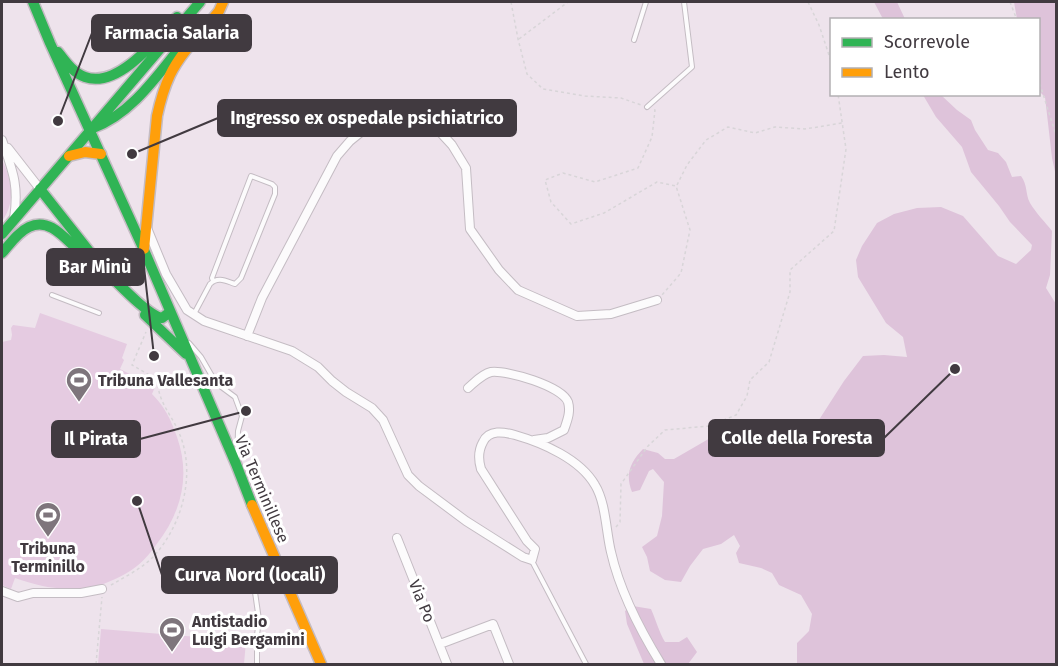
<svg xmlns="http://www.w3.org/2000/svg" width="1058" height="666" font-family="'Fira Sans',sans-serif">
	<rect width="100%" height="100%" fill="#eee3ec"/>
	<path fill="#e5cbe1" d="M2 160C12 180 16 202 2 221Z
		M40 313 127 344 122 358 124 360 120 369 155 387 152 394C165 407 171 420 177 437 191 477 181 513 156 545 149 555 140 565 130 571 117 579 102 585 88 589 82 590 75 589 69 589 47 588 36 585 15 578L11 589 2 585V342L11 340 12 335 11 328 13 325 35 328Z
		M101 629 246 641 244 664H98Z"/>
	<path fill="#dec3da" d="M874 2H897L905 19H883Z
		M1014 2H1056V176L1052 158 1045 97 1039 91 1038 20 1017 19Z
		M923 95H941L957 110 971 120 975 130 988 150 998 153 1006 162 1012 177 1021 176C1028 186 1025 193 1030 203 1036 213 1045 222 1052 231L1050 275 1046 288 1056 304V664H797V643L809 631 812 614 801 595 779 585 772 573 761 568 739 563 736 553 740 546 734 535 721 544 703 549 690 566 681 582 665 580 650 571 647 557 642 547 657 536 662 516 664 482 653 469 649 471 640 490 632 492C625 475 630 462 643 449L658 453 665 459H674L712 437 724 436 731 443 740 446 751 440 768 426 788 429 815 426 844 381 863 356 884 355 907 357 903 337 886 323 858 277 856 260 862 246 877 223 894 214 917 208 941 207 963 216 998 256 1016 264 1031 250 1032 245 1010 222 999 206 971 172 962 147 936 117Z
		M633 606 651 609C656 620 659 632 665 642H679L687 637 697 652 688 664H644L627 624 625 611Z"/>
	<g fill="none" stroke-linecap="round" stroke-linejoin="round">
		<g stroke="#c4bcc3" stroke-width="6">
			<path id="lane" d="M634 40 646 2
				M647 107 692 67 684 2
				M52 295 99 313
				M194 314 210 284C218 276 226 281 235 284L241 278 275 194V187L272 184 251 176 215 270 212 278 213 281
				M187 343H189L201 357 216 383 235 397 242 416 238 431 237 461
				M532 561 586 664
				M255 592 259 620 257 635V664"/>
		</g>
		<g stroke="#c4bcc3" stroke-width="10">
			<path id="street" d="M2 140C13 172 19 185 14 219
				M8 148 40 189
				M147 228 166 274 187 310 204 321 292 351 318 367 332 381 346 392 372 408 383 420 408 475 419 486 466 521 523 557 532 560 535 549 527 541 481 469C478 459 478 451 483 442 489 429 504 432 515 435 543 443 580 459 595 485 606 503 606 532 611 552 620 592 640 630 661 664
				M247 336 262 298 337 156 350 141 366 128 385 120 405 118 427 124 440 132 452 145 466 168 470 229 499 270 518 290 577 316 611 314 657 300
				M468 388C475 382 482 374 491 372 507 370 562 386 568 402 571 412 567 421 564 430L548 438 534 440
				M397 538 447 664
				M2 591 18 597 33 593H81L102 589
				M440 644 493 624 509 664"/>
		</g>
		<g stroke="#c4bcc3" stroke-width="13">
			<path id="fast" d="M33 2 50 43 144 250 236 464 252 505
				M58 52C65 61 73 73 85 77 118 89 157 39 177 17
				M93 128C134 113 160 71 187 39
				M40 189 96 260
				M2 234 200 2
				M2 253C10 244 18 232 29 227 50 217 65 239 79 251 85 257 93 259 98 264 112 276 146 315 162 318L170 312
				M145 315 186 354"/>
		</g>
		<g stroke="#c4bcc3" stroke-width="13">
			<path id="slow" d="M69 156 85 152 101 154
				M144 249 157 116C160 102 164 88 170 75 181 52 203 31 219 11L223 2
				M252 505 321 664"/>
		</g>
		<path stroke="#d8d5d8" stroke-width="1.5" stroke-dasharray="3 3" stroke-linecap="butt" d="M511 2 518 39 527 74 543 89 585 96 621 98 641 105
			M808 2 819 25 832 64
			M1010 2 1017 20
			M519 39 568 2
			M1038 78 1056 135
			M654 110H655L652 137 638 168 595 182 563 173 545 180 551 202 571 224 604 213 657 182 676 186 690 230 681 273 662 295
			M677 185 687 165 706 140 728 127 755 133 775 127 805 129 842 123
			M616 527 620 522 621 484 648 446 665 430 709 426 736 415 747 396 750 380 769 362 790 292V270L834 231 846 149 838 94
			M111 585C125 577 141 569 153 557 182 526 196 475 180 435 173 416 157 402 158 380L132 365 146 332
			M96 664 102 597"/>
		<use href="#lane" stroke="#fcfbfc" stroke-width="4"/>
		<use href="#street" stroke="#fcfbfc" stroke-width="8"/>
		<use href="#fast" stroke="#30b455" stroke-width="10"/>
		<use href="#slow" stroke="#ff9f0a" stroke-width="10"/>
	</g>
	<defs>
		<g id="stadium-pin" transform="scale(1.35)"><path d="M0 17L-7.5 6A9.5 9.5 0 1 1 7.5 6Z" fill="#7e757c" stroke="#fff"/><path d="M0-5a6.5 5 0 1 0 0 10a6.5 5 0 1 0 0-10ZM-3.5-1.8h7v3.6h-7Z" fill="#fff"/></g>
	</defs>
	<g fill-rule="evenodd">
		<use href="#stadium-pin" x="79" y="380"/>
		<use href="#stadium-pin" x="48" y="515"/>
		<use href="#stadium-pin" x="172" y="630"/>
	</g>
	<g text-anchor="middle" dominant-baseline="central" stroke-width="6" stroke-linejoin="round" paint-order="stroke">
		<g font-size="16" font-weight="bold" fill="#413a40" stroke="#fff" text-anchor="start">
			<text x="98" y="380">Tribuna Vallesanta</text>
			<text x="48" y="548" text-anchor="middle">Tribuna<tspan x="48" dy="18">Terminillo</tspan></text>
			<text x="192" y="621">Antistadio<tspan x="192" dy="18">Luigi Bergamini</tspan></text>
		</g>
		<g font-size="16" fill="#413a40" stroke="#fff">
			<text transform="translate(262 489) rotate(67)">Via Terminillese</text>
			<text transform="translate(422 601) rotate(68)">Via Po</text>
		</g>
	</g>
	<path fill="none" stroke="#413a40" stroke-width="2" d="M58 121L92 33M132 154L218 118M154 356L144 267M955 369L884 438M246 411L140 439M137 501L162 575"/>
	<g fill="#413a40" stroke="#fff" stroke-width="2">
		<circle cx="58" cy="121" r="6"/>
		<circle cx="132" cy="154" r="6"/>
		<circle cx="154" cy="356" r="6"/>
		<circle cx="955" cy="369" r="6"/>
		<circle cx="246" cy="411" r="6"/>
		<circle cx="137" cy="501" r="6"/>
	</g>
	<g fill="#413a40" stroke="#413a40" stroke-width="2">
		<rect x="92" y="15" width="159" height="36" rx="6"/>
		<rect x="218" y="100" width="298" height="36" rx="6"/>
		<rect x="47" y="249" width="97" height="36" rx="6"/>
		<rect x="709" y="420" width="175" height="36" rx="6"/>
		<rect x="52" y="421" width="88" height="36" rx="6"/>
		<rect x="162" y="557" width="175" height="36" rx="6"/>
	</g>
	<g font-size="18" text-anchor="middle" font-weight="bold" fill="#fff">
		<text x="172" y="39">Farmacia Salaria</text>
		<text x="367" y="124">Ingresso ex ospedale psichiatrico</text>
		<text x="95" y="273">Bar Minù</text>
		<text x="797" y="444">Colle della Foresta</text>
		<text x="96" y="445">Il Pirata</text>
		<text x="250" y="581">Curva Nord (locali)</text>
	</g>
	<rect width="1058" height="666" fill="none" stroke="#413a40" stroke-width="6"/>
	<rect x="830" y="18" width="210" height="78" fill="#ffffff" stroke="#b3b0b3" stroke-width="1.5"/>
	<rect x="842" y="38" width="30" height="9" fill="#30b455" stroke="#b3b0b3" stroke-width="1.5"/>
	<text x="884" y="48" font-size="18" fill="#413a40">Scorrevole</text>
	<rect x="842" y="68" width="30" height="9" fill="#ff9f0a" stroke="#b3b0b3" stroke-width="1.5"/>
	<text x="884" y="78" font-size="18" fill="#413a40">Lento</text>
</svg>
